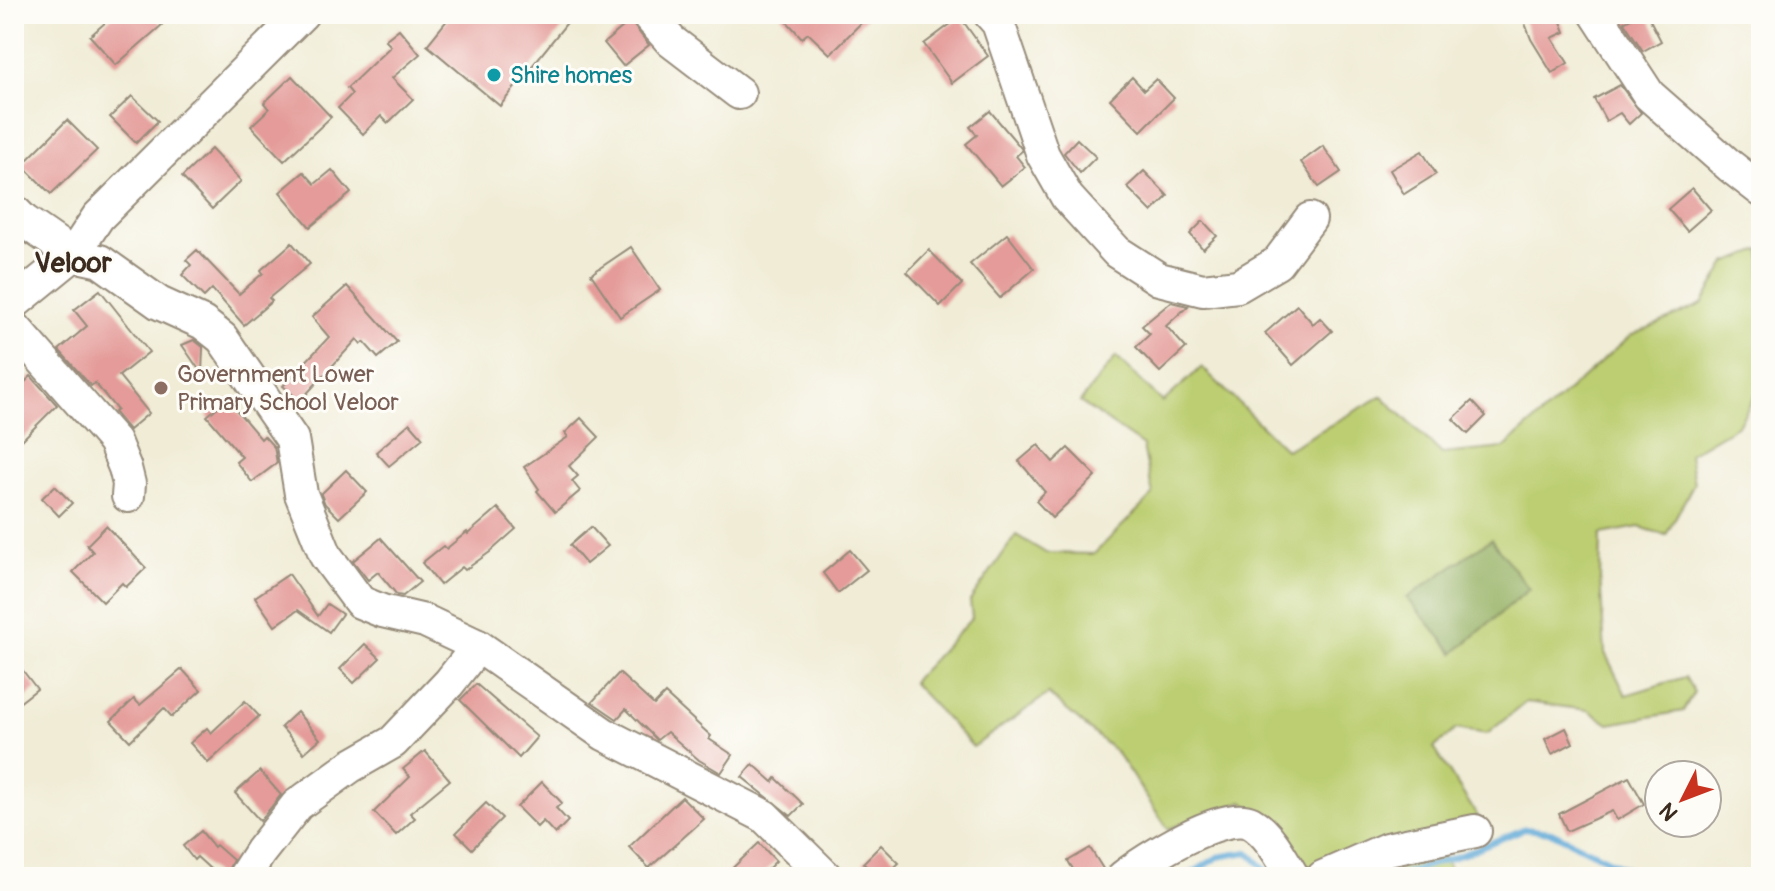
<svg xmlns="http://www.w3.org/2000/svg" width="1775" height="891" font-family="Pangolin,sans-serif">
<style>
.green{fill:#bcce71;stroke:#7c7c48;stroke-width:2}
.forest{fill:#95b163;stroke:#686e40;stroke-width:2}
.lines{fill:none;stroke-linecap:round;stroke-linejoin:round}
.stream{stroke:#5fa9d7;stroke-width:6}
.building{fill:#e49b99}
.minor-casing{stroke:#968b7a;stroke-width:36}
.minor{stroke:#fff;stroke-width:32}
.culture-dot{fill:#0f9aa8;stroke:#fdfcf7;stroke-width:3}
.education-dot{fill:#8d6e63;stroke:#fdfcf7;stroke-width:3}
.labels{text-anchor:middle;stroke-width:6;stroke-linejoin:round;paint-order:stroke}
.culture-label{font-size:24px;fill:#0d838f;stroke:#fdfcf7;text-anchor:start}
.education-label{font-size:24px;fill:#785e54;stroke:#fdfcf7;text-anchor:start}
.quarter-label{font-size:28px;font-weight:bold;fill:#3b2a1e;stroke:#fdfcf7}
</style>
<rect width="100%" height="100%" fill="#fdfcf7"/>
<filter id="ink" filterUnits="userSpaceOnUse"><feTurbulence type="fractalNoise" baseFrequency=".0125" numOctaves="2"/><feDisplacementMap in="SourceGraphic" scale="16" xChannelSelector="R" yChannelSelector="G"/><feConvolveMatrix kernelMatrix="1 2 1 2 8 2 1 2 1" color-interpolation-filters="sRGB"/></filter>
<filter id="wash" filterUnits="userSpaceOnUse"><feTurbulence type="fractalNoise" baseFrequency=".006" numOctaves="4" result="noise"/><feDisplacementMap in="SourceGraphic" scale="32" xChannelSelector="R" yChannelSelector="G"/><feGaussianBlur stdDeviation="1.8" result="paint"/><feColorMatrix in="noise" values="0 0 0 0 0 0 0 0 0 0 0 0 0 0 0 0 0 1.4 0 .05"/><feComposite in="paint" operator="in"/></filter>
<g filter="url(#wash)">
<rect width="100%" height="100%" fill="#f0ecd6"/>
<!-- green -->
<g class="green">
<path d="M1761 250V392L1758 391 1738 425 1689 454 1694 483 1666 535 1639 527 1601 534 1600 578 1605 653 1626 695 1685 677 1694 692 1683 711 1609 724 1588 710 1526 702 1487 734 1456 729 1434 748 1478 817 1305 875 1243 801 1168 829 1116 752 1048 694 973 747 912 682 972 618 970 601 1016 535 1046 553 1094 554 1153 495 1143 446 1080 402 1116 357 1163 402 1202 367 1286 450 1382 396 1442 454 1504 448 1630 336 1702 304 1726 263Z"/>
<path d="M1442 854 1455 877H1372Z"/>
</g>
<!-- forest -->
<path class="forest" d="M1491 539 1529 589 1454 653 1407 598Z"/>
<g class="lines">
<!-- stream -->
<g class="stream">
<path d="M1186 877 1218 857 1248 852 1273 877"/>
<path d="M1393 877 1464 854 1524 829 1551 832 1643 877"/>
</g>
</g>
<g id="blocks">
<!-- building -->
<g class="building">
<path d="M115 14H153L162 25 116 65 90 36Z"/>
<path d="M452 14H574L500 106 427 45Z"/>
<path d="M780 14H870L830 54 808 33 802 38Z"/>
<path d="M1534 14H1558L1565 32 1552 38 1568 63 1552 73 1531 39 1523 18Z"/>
<path d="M1638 14H1647L1661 41 1643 51 1624 22Z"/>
<path d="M960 17 988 56 952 83 924 44Z"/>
<path d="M630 21 649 45 623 66 604 43Z"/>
<path d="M399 29 420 54 392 78 413 99 388 123 381 116 363 134 338 108 352 94 347 88 391 46 385 40Z"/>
<path d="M292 76 331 117 284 161 251 126 269 109 264 103Z"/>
<path d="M1132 77 1144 90 1156 79 1174 98 1141 131 1110 99Z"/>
<path d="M1620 85 1641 113 1629 124 1620 113 1606 121 1594 99Z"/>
<path d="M132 96 158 121 136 143 110 117Z"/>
<path d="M990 111 1021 148 1022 151 1016 156 1025 167 1001 186 966 144 977 135 970 127Z"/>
<path d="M67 120 97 150 51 194 22 165Z"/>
<path d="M1077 139 1096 157 1080 173 1064 153Z"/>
<path d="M1323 146 1341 172 1319 187 1301 162Z"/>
<path d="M211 149 241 181 212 209 182 177Z"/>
<path d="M1422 151 1436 174 1404 194 1390 170Z"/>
<path d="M332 170 351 193 310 227 280 192 304 172 315 184Z"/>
<path d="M1144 171 1168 196 1152 212 1127 187Z"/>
<path d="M1692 188 1711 210 1687 231 1668 209Z"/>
<path d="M1203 221 1217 236 1203 249 1190 234Z"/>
<path d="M1007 234 1034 269 1000 298 970 264Z"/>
<path d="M292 243 310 264 269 298 272 301 244 325 212 289 204 297 182 275 191 265 186 260 197 250 239 294 263 273 261 270Z"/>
<path d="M631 247 660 290 620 317 591 274Z"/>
<path d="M929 250 962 284 940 306 907 272Z"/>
<path d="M347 286 397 342 378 358 364 342 361 344 357 339 300 401 283 386 329 337 312 317Z"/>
<path d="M100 290 149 352 119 376 149 413 129 430 114 412 117 410 95 383 91 386 59 350 87 326 74 310Z"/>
<path d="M1171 302 1188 306 1166 326 1186 348 1160 372 1136 347 1150 334 1142 326Z"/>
<path d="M1297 305 1313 324 1320 318 1332 331 1293 365 1265 333Z"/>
<path d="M194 340 203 347 202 374 182 345Z"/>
<path d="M31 376 57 405 14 448V393Z"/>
<path d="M227 399 261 439 264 436 274 447 277 463 252 482 236 462 242 457 207 416Z"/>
<path d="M1472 401 1486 416 1468 434 1453 419Z"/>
<path d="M581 418 599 437 569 466 578 476 572 481 580 491 555 512 537 491 539 489 524 467 568 437 565 433Z"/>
<path d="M410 423 423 438 389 466 376 452Z"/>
<path d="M1038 445 1053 462 1068 448 1096 476 1052 518 1036 501 1045 492 1019 461Z"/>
<path d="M346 470 367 492 339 518 325 504 321 494Z"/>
<path d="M55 486 72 503 59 516 42 498Z"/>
<path d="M498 508 516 529 490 552 465 570 462 567 440 585 422 563 443 546 446 549 467 532 468 534Z"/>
<path d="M106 526 146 568 126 587 122 583 103 602 73 572 93 552 87 545Z"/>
<path d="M591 527 608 546 586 564 570 545Z"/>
<path d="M381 538 420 582 403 596 397 595 378 572 368 580 353 561Z"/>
<path d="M850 550 867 570 838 593 823 573Z"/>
<path d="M289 574 318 616 327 604 342 614 329 632 298 610 275 626 255 597Z"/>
<path d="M365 644 380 658 354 683 340 669Z"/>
<path d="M14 659 37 689 14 707Z"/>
<path d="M182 669 201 690 172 717 164 708 130 741 111 721 134 699 140 705Z"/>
<path d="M619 673 654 705 665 694 711 736 709 739 733 755 721 773 699 760 667 732 657 740 626 709 617 719 592 702Z"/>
<path d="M476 684 537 737 519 758 460 700Z"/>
<path d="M245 701 259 716 208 763 190 743 207 728 211 733Z"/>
<path d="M297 712 320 739 304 753 281 727Z"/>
<path d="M1566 728 1573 743 1552 754 1545 739Z"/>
<path d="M425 751 450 780 410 813 415 818 396 835 374 812 410 777 403 769Z"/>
<path d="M753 764 773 782 776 778 803 804 791 816 742 777Z"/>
<path d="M260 771 281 795 260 821 235 793Z"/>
<path d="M1629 777 1644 804 1617 820 1612 811 1567 831 1559 814Z"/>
<path d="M542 782 562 803 556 808 568 821 555 834 543 821 537 827 517 807Z"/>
<path d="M682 797 704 819 649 868 629 847Z"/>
<path d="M486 803 502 818 472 849 456 833Z"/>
<path d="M201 831 214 847 216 845 233 860 225 877H219L197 857 194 860 183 846Z"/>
<path d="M759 843 776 861 760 877H723Z"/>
<path d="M881 845 899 863 884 877H877L863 863Z"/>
<path d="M1090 848 1105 872 1104 877H1078L1068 861Z"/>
</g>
</g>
</g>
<g filter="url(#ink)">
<use href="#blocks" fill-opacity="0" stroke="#968b7a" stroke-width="2"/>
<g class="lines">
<defs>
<g id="minor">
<path d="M647 14 671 41 739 93"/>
<path d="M990 14 998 23 1043 155 1067 197 1117 252 1159 279 1203 290 1238 286 1277 263 1310 219"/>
<path d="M1596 14 1649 95 1730 166 1761 190"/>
<path d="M14 211 24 221 73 255 100 261 159 303 203 323 222 338 292 439 301 494 326 556 360 602 382 611 425 621 478 646 604 734 764 816 826 877"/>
<path d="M14 303 73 255 98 217 302 14"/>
<path d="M14 327 114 441 125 468 129 484 128 496"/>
<path d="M244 877 260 852 297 805 351 766 393 742 449 683 478 646"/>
<path d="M1123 877C1146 859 1224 809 1251 823 1270 834 1282 859 1293 877"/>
<path d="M1323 877 1387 849 1475 831"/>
</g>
</defs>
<!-- minor casing -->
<use href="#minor" class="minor-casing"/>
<!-- minor -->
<use href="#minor" class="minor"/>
</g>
</g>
<!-- markers -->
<circle class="culture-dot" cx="494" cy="75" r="8"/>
<circle class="education-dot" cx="161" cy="388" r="8"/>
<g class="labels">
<!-- culture labels -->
<g class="culture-label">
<text x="510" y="83">Shire homes</text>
</g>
<!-- education labels -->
<g class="education-label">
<text x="177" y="382">Government Lower<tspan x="177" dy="28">Primary School Veloor</tspan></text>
</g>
<!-- quarter labels -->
<g class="quarter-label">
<text x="73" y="272">Veloor</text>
</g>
</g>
<!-- margin -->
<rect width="1775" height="891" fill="none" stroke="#fdfcf7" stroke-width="48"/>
<!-- north arrow -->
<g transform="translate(1683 799) rotate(228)"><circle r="38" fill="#fdfcf7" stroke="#afa8a0" stroke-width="2"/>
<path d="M0-6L14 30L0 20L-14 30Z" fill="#c8321e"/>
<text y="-12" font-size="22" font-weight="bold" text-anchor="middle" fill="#3b2a1e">N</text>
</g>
</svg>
